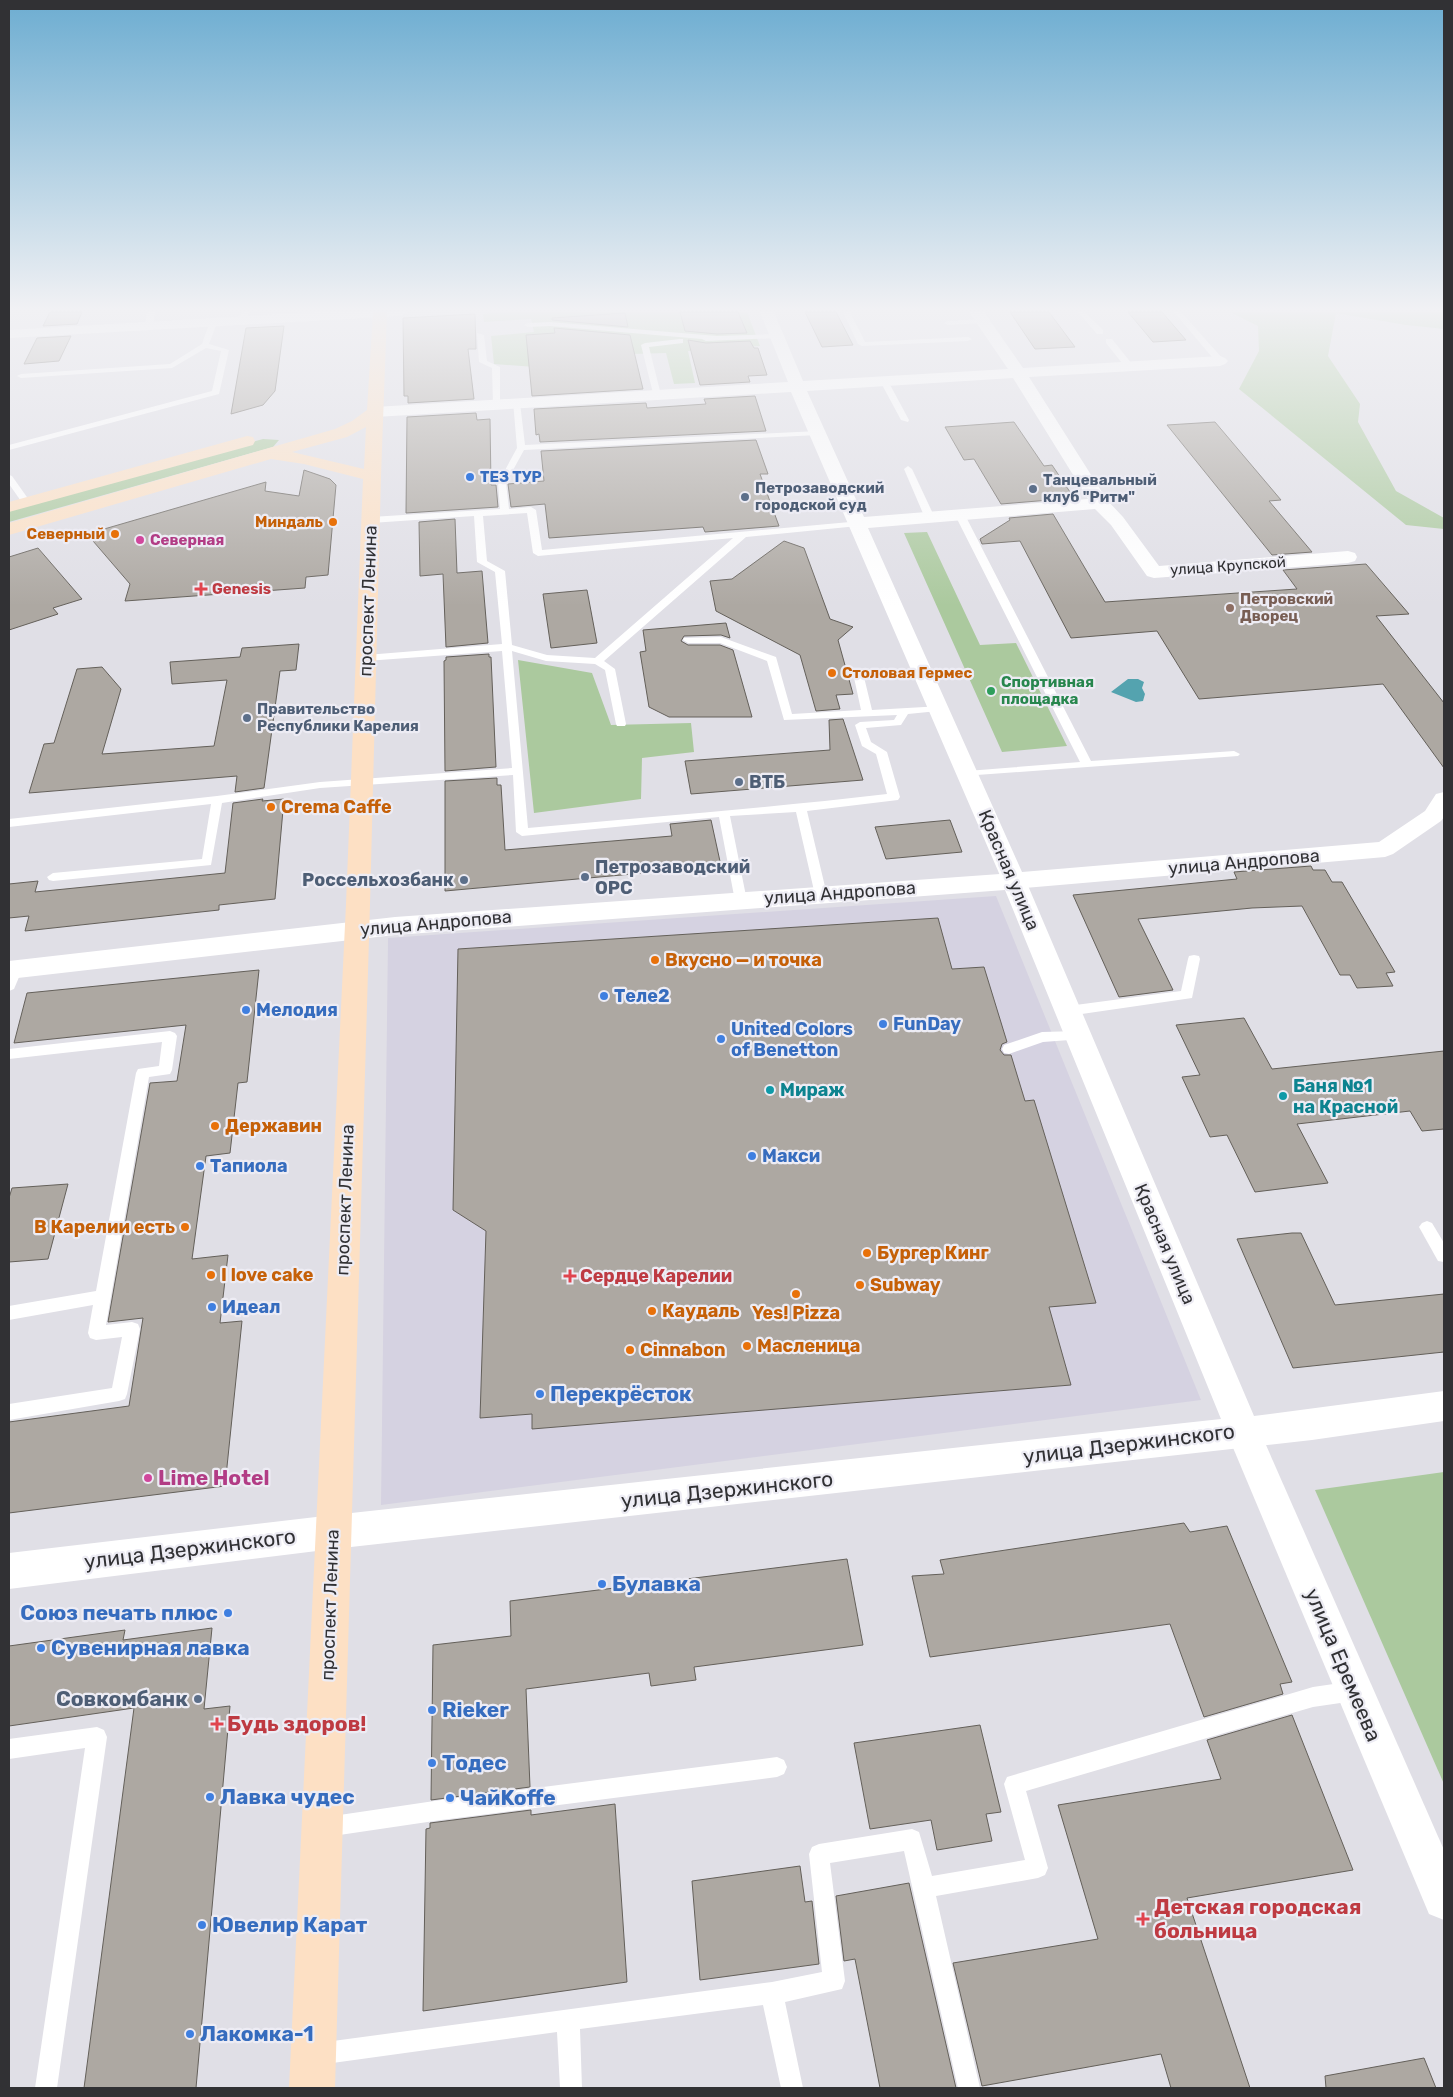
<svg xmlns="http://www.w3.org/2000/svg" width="1453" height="2097" font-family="Rubik,sans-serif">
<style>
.built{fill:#d5d2e1}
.green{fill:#abc99e}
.water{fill:#54a3af}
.building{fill:#ada8a2;stroke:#64605a}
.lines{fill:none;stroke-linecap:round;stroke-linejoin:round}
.service{fill:#fff;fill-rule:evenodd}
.minor{fill:#fff;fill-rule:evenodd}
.tertiary{fill:#fff;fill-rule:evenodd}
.secondary{fill:#fde0c4;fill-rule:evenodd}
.shop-dot{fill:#3f7fe0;stroke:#edecf4;stroke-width:2}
.service-dot{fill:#5c6f8a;stroke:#edecf4;stroke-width:2}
.food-dot{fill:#e8710a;stroke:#edecf4;stroke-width:2}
.hotel-dot{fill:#d1479c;stroke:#edecf4;stroke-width:2}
.health-dot{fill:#e0444e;stroke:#edecf4;stroke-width:2}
.education-dot{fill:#8d6e63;stroke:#edecf4;stroke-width:2}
.leisure-dot{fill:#2e9e5b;stroke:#edecf4;stroke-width:2}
.culture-dot{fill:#0f9aa8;stroke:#edecf4;stroke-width:2}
.labels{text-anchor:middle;stroke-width:4.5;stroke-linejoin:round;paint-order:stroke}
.far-shop-label{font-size:15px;font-weight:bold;fill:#366cbe;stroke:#edecf4;text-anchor:start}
.far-service-label{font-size:15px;font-weight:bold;fill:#4e5e75;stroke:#edecf4;text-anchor:start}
.far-food-label{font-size:15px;font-weight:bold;fill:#c56008;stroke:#edecf4;text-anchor:end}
.far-hotel-label{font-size:15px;font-weight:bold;fill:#b23c85;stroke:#edecf4;text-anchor:start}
.far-street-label{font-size:15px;fill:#313134;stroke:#edecf4}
.far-health-label{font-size:15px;font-weight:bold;fill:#be3a42;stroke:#edecf4;text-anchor:start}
.far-education-label{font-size:15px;font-weight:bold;fill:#785e54;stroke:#edecf4;text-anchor:start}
.far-leisure-label{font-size:15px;font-weight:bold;fill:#27864d;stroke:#edecf4;text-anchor:start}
.street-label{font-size:18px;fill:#313134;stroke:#edecf4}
.service-label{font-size:18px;font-weight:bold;fill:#4e5e75;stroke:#edecf4;text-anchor:start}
.food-label{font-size:18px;font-weight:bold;fill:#c56008;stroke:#edecf4;text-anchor:start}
.shop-label{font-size:18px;font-weight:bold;fill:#366cbe;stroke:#edecf4;text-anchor:start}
.culture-label{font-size:18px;font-weight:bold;fill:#0d838f;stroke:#edecf4;text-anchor:start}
.health-label{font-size:18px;font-weight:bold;fill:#be3a42;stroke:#edecf4;text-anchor:start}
.near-shop-label{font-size:21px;font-weight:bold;fill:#366cbe;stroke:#edecf4;text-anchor:start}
.near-street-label{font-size:21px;fill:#313134;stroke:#edecf4}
.near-hotel-label{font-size:21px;font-weight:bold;fill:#b23c85;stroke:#edecf4;text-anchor:start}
.near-service-label{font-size:21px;font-weight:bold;fill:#4e5e75;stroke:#edecf4;text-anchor:end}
.near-health-label{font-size:21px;font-weight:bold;fill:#be3a42;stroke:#edecf4;text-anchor:start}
</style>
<rect width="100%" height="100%" fill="#e0dfe6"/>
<!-- built -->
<path class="built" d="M996 896 1201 1400 381 1505 388 938Z"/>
<!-- green -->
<g class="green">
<path d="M510 312H747L760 346 688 351 695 383 674 384 666 353 631 354 535 367 494 364 491 336 534 332 531 319 484 322 483 314Z"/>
<path d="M1230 312H1444V329L1406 325 1336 313 1328 356 1360 404 1358 422 1396 491 1444 518V529L1406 525 1239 389 1259 351 1258 326Z"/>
<path d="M263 439 279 440 273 447 9 522V511Z"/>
<path d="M927 532 980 645 1016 643 1067 746 1002 752 904 533Z"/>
<path d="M518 660 592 673 611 725 691 723 694 752 642 758 641 799 534 813Z"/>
<path d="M1444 1472V1784L1315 1490Z"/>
</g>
<!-- water -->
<path class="water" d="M1128 679H1138L1144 682 1142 688 1145 694 1143 701 1136 702 1111 692Z"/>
<!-- building -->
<g class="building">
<path d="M50 312H82L77 324 43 326Z"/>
<path d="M680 312H738L747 333 717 334 685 331Z"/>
<path d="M805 312H836L853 345 822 347Z"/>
<path d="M1010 312H1049L1075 347 1035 349Z"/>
<path d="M1128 312H1162L1186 340 1153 342Z"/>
<path d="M625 313 628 327 552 320V318Z"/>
<path d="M475 314 476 349H468L474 399 408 403V396H404L403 318Z"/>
<path d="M284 326 275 391 263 405 231 414 246 328Z"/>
<path d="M554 328 630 335 643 389 532 396 526 335 555 333Z"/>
<path d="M71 336 59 361 24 364 37 338Z"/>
<path d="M688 340 706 343 750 341 754 348H758L767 375 748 376 750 382 700 385Z"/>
<path d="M755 396 766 431 540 442 539 434 536 435 534 409 646 403 647 408 706 404 704 399Z"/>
<path d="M476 413 477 420 490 419 491 485H496L498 507 406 513 407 417Z"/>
<path d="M1014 422 1044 466 1052 465 1074 498 1001 504 974 459 964 460 945 427Z"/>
<path d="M1215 422 1281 500 1269 501 1312 552 1272 555 1167 425Z"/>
<path d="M756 440 768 474H760L779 526 705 532 703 527 549 538 545 504 511 507 508 484 544 481 541 451Z"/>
<path d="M304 470 330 479 336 485 328 575 306 577 305 588 125 601 130 584 87 534 266 482 265 491 299 496Z"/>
<path d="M1053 514 1105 602 1297 589 1283 570 1366 564 1409 614 1376 616 1444 703V768L1383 684 1199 699 1157 631 1071 638 1020 541 982 544 980 539 1010 520 1009 518Z"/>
<path d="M455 519 457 573 482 571 488 643 446 647 443 574 420 576 419 522Z"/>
<path d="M784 541 804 548 830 619 853 627 838 640 853 694 836 695 840 709 816 711 800 655 716 611 710 581 732 579Z"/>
<path d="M38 548 82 599 53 608 58 614 9 630V557Z"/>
<path d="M587 590 597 643 551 648 543 594Z"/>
<path d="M726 623 730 638 721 635 684 636 681 641 688 645H720L733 650 752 717H669L649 707 640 652 646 651 643 630Z"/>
<path d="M299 644 296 670 280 671 264 788 235 792 237 776 29 793 44 744 54 743 77 669 102 667 121 689 102 754 214 746 227 680 172 684 170 662 240 657 242 648Z"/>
<path d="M489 654V657H491L496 767 445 771 444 661 446 660V657Z"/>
<path d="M843 719 863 780 691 794 685 761 830 750 829 720Z"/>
<path d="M497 778V785H501L505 850 672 836 670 824 711 820 721 866 445 891V781Z"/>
<path d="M263 799 262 801 284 799 275 899 219 905V910L25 931 29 916 9 918V884L38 881 35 892 225 873 233 803Z"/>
<path d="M950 820 962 852 886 859 875 827Z"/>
<path d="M1311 866 1313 870H1325L1332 882H1342L1395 972 1386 973 1393 986 1357 988 1350 975H1340L1302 906 1252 908 1138 919 1173 990 1119 997 1073 895 1237 879 1234 872Z"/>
<path d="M938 918 952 969 984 967 1007 1042 1002 1044 1000 1050 1004 1055H1011L1025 1101 1034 1100 1096 1303 1049 1307 1071 1385 532 1429V1414L480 1418 486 1231 453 1210 458 949Z"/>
<path d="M259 970 247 1082 238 1083 230 1153 206 1156 192 1259 228 1255 220 1323 242 1321 225 1486 9 1513V1422L129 1406 143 1318 108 1322 150 1083 177 1081 186 1025 14 1043 27 993Z"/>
<path d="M1244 1018 1272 1069 1444 1051V1129L1422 1131 1410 1111 1297 1124 1328 1183 1255 1192 1227 1135 1210 1137 1182 1077 1200 1075 1176 1025Z"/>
<path d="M68 1184 48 1259 9 1262V1198L12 1188Z"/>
<path d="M1292 1233H1301L1335 1305 1444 1294V1352L1293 1368 1237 1239Z"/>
<path d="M1184 1523 1190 1532 1227 1526 1292 1682 1280 1684 1283 1694 1204 1717 1170 1624 930 1657 912 1576 944 1574 940 1560Z"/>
<path d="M847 1559 863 1645 694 1667 696 1680 651 1686 649 1673 526 1689 530 1787 431 1800 433 1645 511 1636 510 1601Z"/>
<path d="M212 1628 204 1709 230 1706 196 2088H84L134 1708 9 1726V1646L125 1630 123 1640Z"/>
<path d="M1292 1715 1353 1870 1187 1898 1250 2088H1171L1161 2054 982 2086 953 1963 1098 1939 1058 1805 1221 1779 1207 1740Z"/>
<path d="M980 1725 1001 1812 986 1814 992 1841 937 1850 931 1820 870 1829 854 1743Z"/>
<path d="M615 1804 627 1982 423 2011 426 1829 430 1828V1823L531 1810V1815Z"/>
<path d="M800 1866 805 1902 812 1901 819 1964 700 1980 692 1881Z"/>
<path d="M909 1883 956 2088H880L855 1959 844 1961 836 1896Z"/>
<path d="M1424 2058 1436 2088H1326L1325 2076Z"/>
</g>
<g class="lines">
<!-- service -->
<g class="service">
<path d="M147 312H155L153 326 149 328 145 326Z"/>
<path d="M242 312H249L244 323H241L237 321Z"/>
<path d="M843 312H850L865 342 968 337 972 339 968 341 862 346 858 344Z"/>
<path d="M1078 312H1085L1103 330V334H1097Z"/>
<path d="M1174 312H1181L1223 359V363H1217Z"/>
<path d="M985 319 986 321 982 323 948 325 944 323 948 321Z"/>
<path d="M210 321 217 323 209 344 229 350 219 394 9 450V445L212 391 221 351 206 348 172 368 21 378 17 376 21 374 170 364 202 344Z"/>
<path d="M550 322 717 336 777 334 781 336 777 338 706 341 702 339 550 326 528 327 524 325 528 323Z"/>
<path d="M477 333 484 335 487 361 500 367V406L493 404 492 368 479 362Z"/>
<path d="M680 339H683V343L649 347 661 395 654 397 641 345 645 343Z"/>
<path d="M1106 339H1112L1132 364V368H1126L1106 343Z"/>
<path d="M881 379 888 381 909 420 908 422 901 420 880 381Z"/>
<path d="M513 401 520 403 525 445 818 431 822 433 818 435 524 450 506 483 509 509 531 507 536 510 542 550 861 521 863 523 858 526 746 537 604 661 615 669 626 724 625 726H617L616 724 605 670 595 664 546 661 512 651 528 828C648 817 768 808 887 794L876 754 862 746 855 725 860 722 894 720 897 715 784 720 767 661 720 643H688L683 640 684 638 721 637 776 657 792 714 861 710 853 673 858 670 863 673 872 710 942 706 943 708 938 711 908 714 901 725 866 728 871 742 887 752 900 797 898 800 807 811 827 895 825 898H817L815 895 796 812 730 816 747 901 741 905 735 901 719 817 522 836 516 832 513 775 320 788 222 803 211 865 53 881 49 880 47 877 53 873 202 859 211 804 9 827V819L217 796 320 782 512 768 502 651 366 661 361 658 366 655 502 644 495 572 477 562 474 516 371 523 366 520 371 517 500 509 498 483 517 448ZM527 513 533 553 538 556 733 538 595 658 547 655 512 645 505 571 487 561 483 516Z"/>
<path d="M908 466 912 469 935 518 933 520 930 521 925 518 904 469Z"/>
<path d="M9 475 12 476 29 500V504H23L9 484Z"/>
<path d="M960 512 965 515 1091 761 1234 751 1240 754 1238 756 963 776 961 774 967 771 1080 762 955 515Z"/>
<path d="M1194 955 1199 956 1200 959 1192 998 1068 1016 1063 1014 1061 1011 1063 1008 1068 1006 1181 991 1188 959 1189 956Z"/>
<path d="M15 965 20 967 22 970 14 989 9 991V970Z"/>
<path d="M170 1031 175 1033 177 1036 172 1070 170 1074 149 1077 106 1325 132 1322 138 1324 140 1329 127 1394 125 1399 119 1401 9 1420V1404L112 1388 122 1337 96 1340 90 1338 88 1333 93 1305 9 1320V1306L96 1291 136 1073 138 1069 159 1066 162 1042 9 1059V1049Z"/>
<path d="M1078 1031 1083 1033 1085 1036 1083 1039 1043 1042 1009 1054 1004 1053 1002 1049 1004 1045 1042 1032Z"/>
<path d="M1427 1221 1432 1223 1444 1243V1262L1438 1261 1419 1227 1422 1223Z"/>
<path d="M1354 1681 1361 1684 1364 1691 1361 1698 1354 1701 1313 1707 1026 1791 1048 1868 1045 1875 1038 1878 936 1896 980 2088H958L904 1851 830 1863 845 1981 842 1989 785 2002 803 2088H781L763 2005 580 2029 582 2088H560L557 2032 318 2065 310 2062 307 2054 310 2046 318 2043 772 1982 822 1972 809 1854 812 1847 819 1844 912 1829 919 1832 932 1876 1025 1860 1004 1784 1007 1777 1313 1687Z"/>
<path d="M97 1727 104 1730 107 1737 57 2088H35L85 1748 9 1759V1739Z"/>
<path d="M777 1757 784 1760 787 1767 784 1774 777 1777 441 1820 326 1837 319 1834 316 1827 319 1820 326 1817 441 1800Z"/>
</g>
<!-- minor -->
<g class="minor">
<path d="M314 312H407L400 316 9 338V330Z"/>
<path d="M760 312H774L803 381 1008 369 969 312H984L1023 368 1220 356 1225 358 1228 361 1225 364 1220 366 1029 377 1107 500 1123 517 1159 566 1348 551 1355 553 1357 557 1355 561 1348 563 1154 578 1147 576 1111 525 1095 509 868 528 1022 872 1379 842 1425 811 1436 794 1444 792V817L1441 821 1393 854 1385 857 1014 889 1005 887 791 392 375 417 369 415 367 412 369 409 375 407 788 382ZM1013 378 1088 499 864 517 807 391Z"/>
<path d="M1243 1415 1255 1420 1444 1850V1920L1429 1914 1226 1431 1231 1420Z"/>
</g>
<!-- tertiary -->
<path class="tertiary" d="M1014 873 1023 875 1026 881 1254 1416 1444 1391V1421L1312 1440 333 1549 9 1589V1553L333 1515 1221 1419 1005 890 395 935 9 979V961L395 917Z"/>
<!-- secondary -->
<g class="secondary">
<path d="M373 312H387L381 476 370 904 335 2088H289L346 904 363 479 304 464 271 459 9 535V523L335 429 352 421 367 410ZM366 427 364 469 292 452 347 437Z"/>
<path d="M247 436 253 437 255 441 253 445 9 512V502Z"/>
</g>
</g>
<!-- sky -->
<linearGradient id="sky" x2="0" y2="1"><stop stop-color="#6dadd1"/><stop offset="0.51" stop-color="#f1f1f4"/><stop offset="1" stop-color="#f1f1f4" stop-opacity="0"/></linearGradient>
<rect width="1453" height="606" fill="url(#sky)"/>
<!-- markers -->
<g class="shop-dot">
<circle cx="470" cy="477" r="5"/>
<circle cx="604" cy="996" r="5"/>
<circle cx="246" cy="1010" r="5"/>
<circle cx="883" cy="1024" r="5"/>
<circle cx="721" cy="1039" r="5"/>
<circle cx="752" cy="1156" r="5"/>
<circle cx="200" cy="1166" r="5"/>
<circle cx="212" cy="1307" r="5"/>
<circle cx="540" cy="1394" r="5"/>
<circle cx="602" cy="1584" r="5"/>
<circle cx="228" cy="1613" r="5"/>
<circle cx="41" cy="1648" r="5"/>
<circle cx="432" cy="1710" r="5"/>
<circle cx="432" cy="1763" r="5"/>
<circle cx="210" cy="1797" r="5"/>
<circle cx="450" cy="1798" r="5"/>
<circle cx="202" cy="1925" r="5"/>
<circle cx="190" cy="2034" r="5"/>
</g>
<g class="service-dot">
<circle cx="1033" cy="489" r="5"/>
<circle cx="745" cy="497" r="5"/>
<circle cx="247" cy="718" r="5"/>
<circle cx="739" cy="782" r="5"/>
<circle cx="585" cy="877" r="5"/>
<circle cx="464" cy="880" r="5"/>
<circle cx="198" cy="1699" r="5"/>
</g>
<g class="food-dot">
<circle cx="333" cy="522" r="5"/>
<circle cx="115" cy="534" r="5"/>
<circle cx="832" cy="673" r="5"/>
<circle cx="271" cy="807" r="5"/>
<circle cx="655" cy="960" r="5"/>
<circle cx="215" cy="1126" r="5"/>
<circle cx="185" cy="1227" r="5"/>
<circle cx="867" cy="1253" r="5"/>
<circle cx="211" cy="1275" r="5"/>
<circle cx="860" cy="1285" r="5"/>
<circle cx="796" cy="1294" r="5"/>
<circle cx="652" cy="1311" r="5"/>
<circle cx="747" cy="1346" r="5"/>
<circle cx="630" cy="1350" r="5"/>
</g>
<g class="hotel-dot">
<circle cx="140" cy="540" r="5"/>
<circle cx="148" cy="1478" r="5"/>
</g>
<g class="health-dot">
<path d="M198.5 581.5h5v5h5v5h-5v5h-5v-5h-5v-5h5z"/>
<path d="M567.5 1268.5h5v5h5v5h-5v5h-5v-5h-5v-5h5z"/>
<path d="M214.5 1716.5h5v5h5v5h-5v5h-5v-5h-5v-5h5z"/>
<path d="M1140.5 1911.5h5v5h5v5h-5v5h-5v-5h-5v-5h5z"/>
</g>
<circle class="education-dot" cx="1230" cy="608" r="5"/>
<circle class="leisure-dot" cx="991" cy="691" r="5"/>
<g class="culture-dot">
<circle cx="770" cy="1090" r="5"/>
<circle cx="1283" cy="1096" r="5"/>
</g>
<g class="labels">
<!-- far-shop labels -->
<g class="far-shop-label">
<text x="480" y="482">ТЕЗ ТУР</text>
</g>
<!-- far-service labels -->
<g class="far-service-label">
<text x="1043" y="485">Танцевальный<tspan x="1043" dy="17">клуб "Ритм"</tspan></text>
<text x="755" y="493">Петрозаводский<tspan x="755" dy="17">городской суд</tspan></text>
<text x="257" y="714">Правительство<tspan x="257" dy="17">Республики Карелия</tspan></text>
</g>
<!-- far-food labels -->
<g class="far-food-label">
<text x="323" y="527">Миндаль</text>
<text x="105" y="539">Северный</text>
<text x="842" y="678" text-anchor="start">Столовая Гермес</text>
</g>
<!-- far-hotel labels -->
<g class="far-hotel-label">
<text x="150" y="545">Северная</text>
</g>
<!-- far-street labels -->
<g class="far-street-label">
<text transform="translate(1228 566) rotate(-4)" y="5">улица Крупской</text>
</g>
<!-- far-health labels -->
<g class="far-health-label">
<text x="212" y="594">Genesis</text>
</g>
<!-- far-education labels -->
<g class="far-education-label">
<text x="1240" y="604">Петровский<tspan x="1240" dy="17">Дворец</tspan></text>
</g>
<!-- far-leisure labels -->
<g class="far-leisure-label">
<text x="1001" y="687">Спортивная<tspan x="1001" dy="17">площадка</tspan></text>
</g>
<!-- street labels -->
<g class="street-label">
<text transform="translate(368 601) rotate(-88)" y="6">проспект Ленина</text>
<text transform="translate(1244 862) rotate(-5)" y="6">улица Андропова</text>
<text transform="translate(1009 870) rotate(67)" y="6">Красная улица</text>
<text transform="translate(840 893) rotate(-4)" y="6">улица Андропова</text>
<text transform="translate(436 923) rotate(-5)" y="6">улица Андропова</text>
<text transform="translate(345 1200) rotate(-88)" y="6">проспект Ленина</text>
<text transform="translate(1165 1244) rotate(67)" y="6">Красная улица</text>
<text transform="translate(330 1605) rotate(-88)" y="6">проспект Ленина</text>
</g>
<!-- service labels -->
<g class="service-label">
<text x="749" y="788">ВТБ</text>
<text x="595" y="873">Петрозаводский<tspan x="595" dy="21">ОРС</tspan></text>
<text x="454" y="886" text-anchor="end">Россельхозбанк</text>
</g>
<!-- food labels -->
<g class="food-label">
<text x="281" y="813">Crema Caffe</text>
<text x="665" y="966">Вкусно — и точка</text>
<text x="225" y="1132">Державин</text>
<text x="175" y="1233" text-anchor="end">В Карелии есть</text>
<text x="877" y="1259">Бургер Кинг</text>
<text x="221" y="1281">I love cake</text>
<text x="870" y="1291">Subway</text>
<text x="662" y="1317">Каудаль</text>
<text x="796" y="1319" text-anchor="middle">Yes! Pizza</text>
<text x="757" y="1352">Масленица</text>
<text x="640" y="1356">Cinnabon</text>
</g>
<!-- shop labels -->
<g class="shop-label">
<text x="614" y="1002">Теле2</text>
<text x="256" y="1016">Мелодия</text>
<text x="893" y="1030">FunDay</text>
<text x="731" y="1035">United Colors<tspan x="731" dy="21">of Benetton</tspan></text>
<text x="762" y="1162">Макси</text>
<text x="210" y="1172">Тапиола</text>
<text x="222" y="1313">Идеал</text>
</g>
<!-- culture labels -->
<g class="culture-label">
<text x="1293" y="1092">Баня №1<tspan x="1293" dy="21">на Красной</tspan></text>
<text x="780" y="1096">Мираж</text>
</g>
<!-- health labels -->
<g class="health-label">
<text x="580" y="1282">Сердце Карелии</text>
</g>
<!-- near-shop labels -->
<g class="near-shop-label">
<text x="550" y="1401">Перекрёсток</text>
<text x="612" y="1591">Булавка</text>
<text x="218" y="1620" text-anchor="end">Союз печать плюс</text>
<text x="51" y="1655">Сувенирная лавка</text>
<text x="442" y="1717">Rieker</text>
<text x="442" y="1770">Тодес</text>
<text x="220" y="1804">Лавка чудес</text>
<text x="460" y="1805">ЧайKoffe</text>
<text x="212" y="1932">Ювелир Карат</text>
<text x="200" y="2041">Лакомка-1</text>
</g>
<!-- near-street labels -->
<g class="near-street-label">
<text transform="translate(1129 1444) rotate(-7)" y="7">улица Дзержинского</text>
<text transform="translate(727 1490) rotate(-6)" y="7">улица Дзержинского</text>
<text transform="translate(190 1549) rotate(-7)" y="7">улица Дзержинского</text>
<text transform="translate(1343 1665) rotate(67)" y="7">улица Еремеева</text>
</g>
<!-- near-hotel labels -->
<g class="near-hotel-label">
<text x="158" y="1485">Lime Hotel</text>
</g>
<!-- near-service labels -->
<g class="near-service-label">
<text x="188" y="1706">Совкомбанк</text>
</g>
<!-- near-health labels -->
<g class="near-health-label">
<text x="227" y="1731">Будь здоров!</text>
<text x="1154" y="1914">Детская городская<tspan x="1154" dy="24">больница</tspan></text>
</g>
</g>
<!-- border -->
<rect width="1453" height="2097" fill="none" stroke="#313134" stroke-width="20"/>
</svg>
